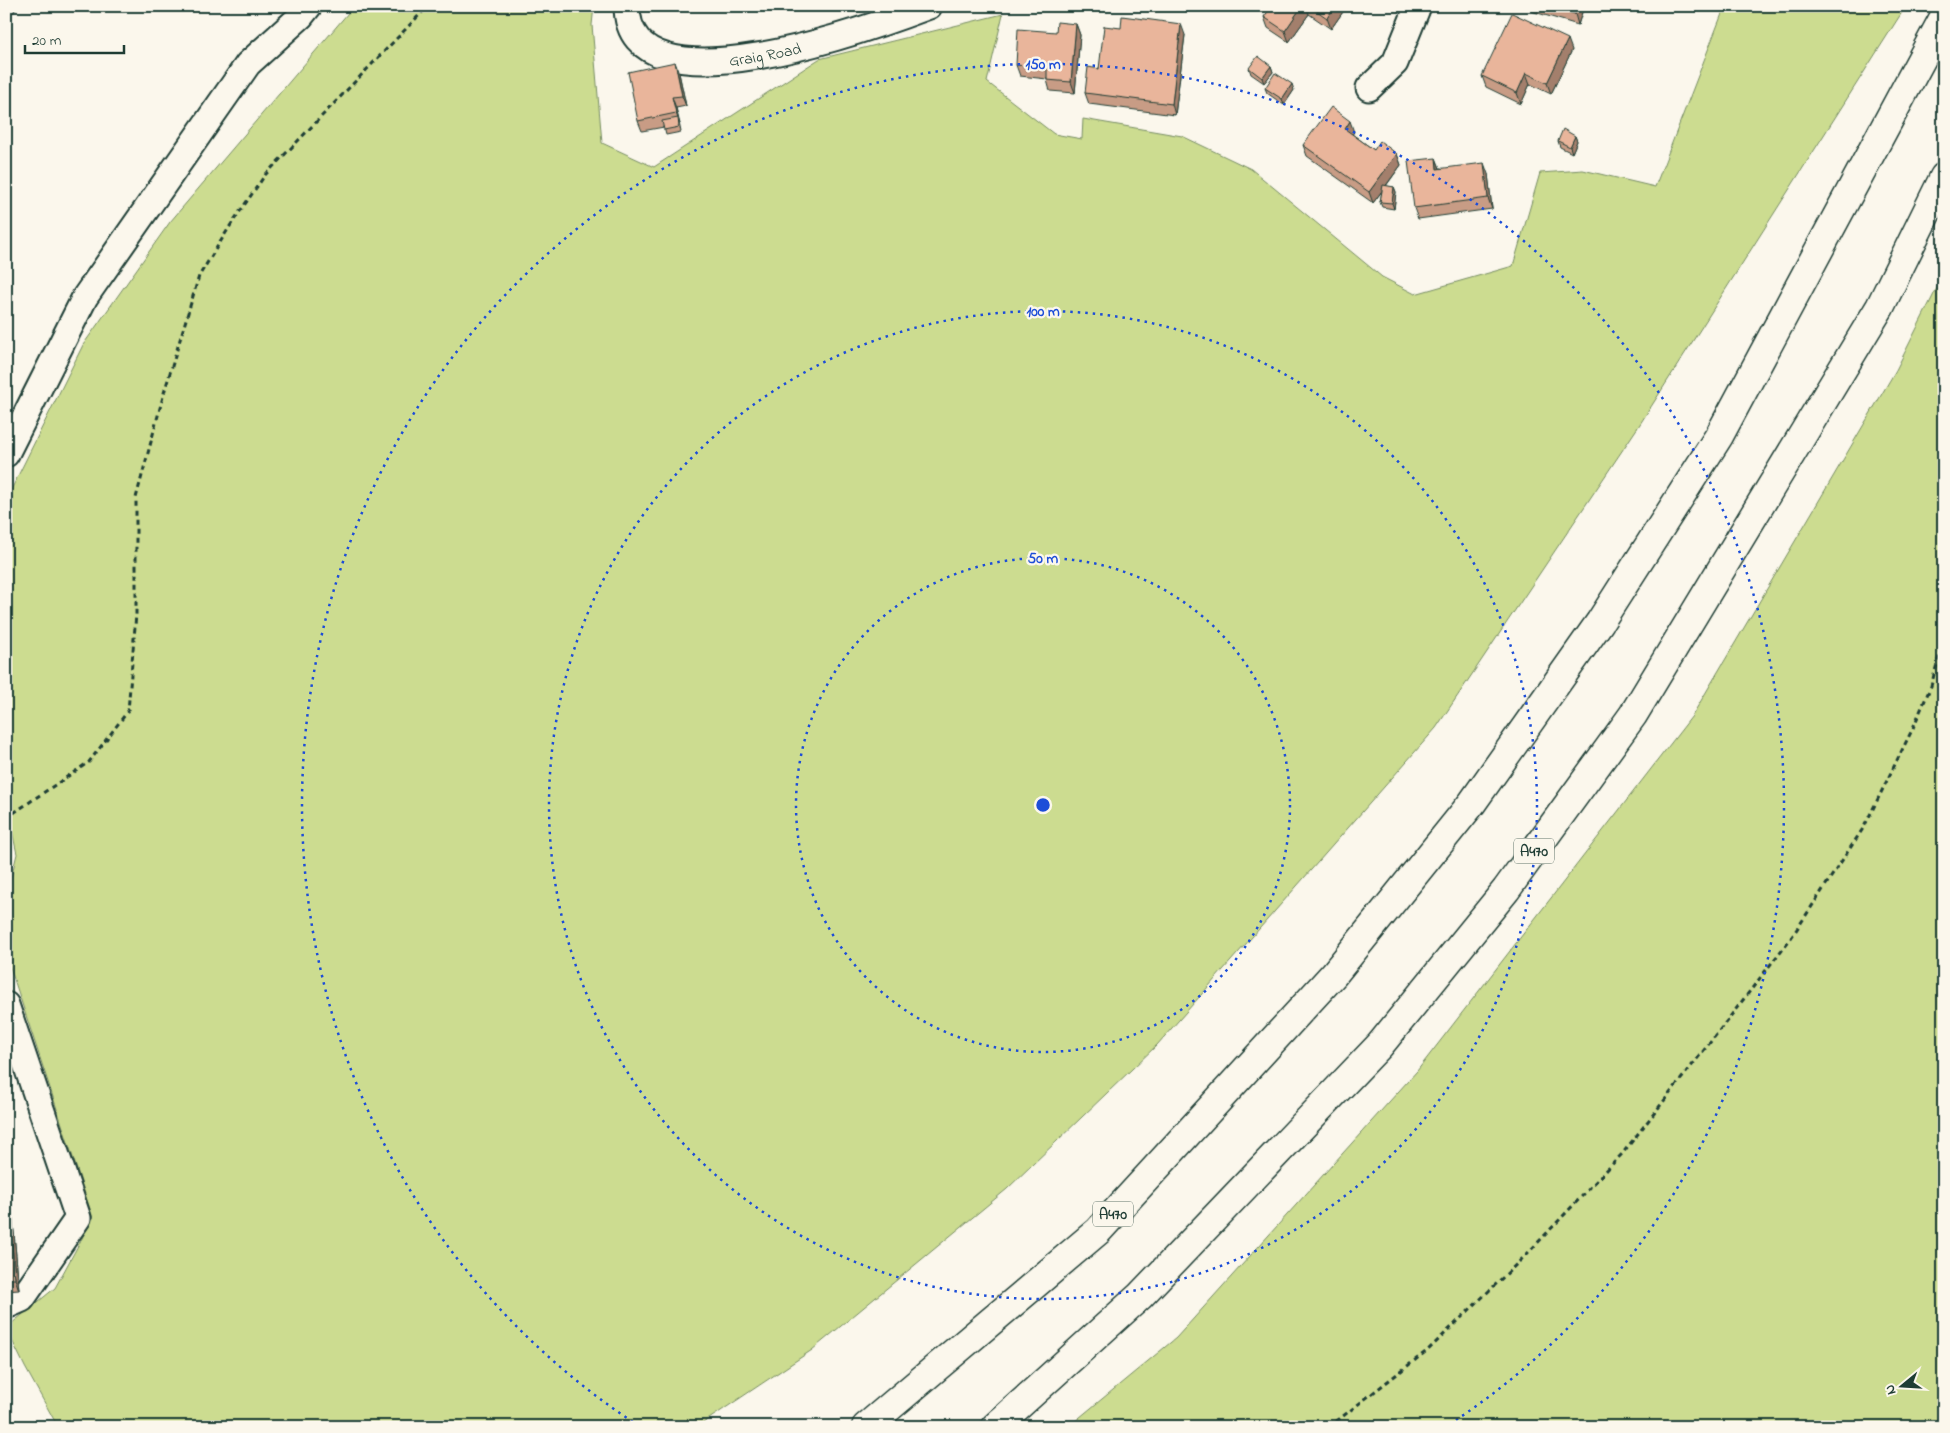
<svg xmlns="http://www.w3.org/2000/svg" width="1950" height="1433" font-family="'Indie Flower',sans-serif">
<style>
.green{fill:#ccdc90;stroke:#768c62}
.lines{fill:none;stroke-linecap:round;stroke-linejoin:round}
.service-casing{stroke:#1f3d34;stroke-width:16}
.minor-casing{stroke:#1f3d34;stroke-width:29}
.trunk-casing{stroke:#1f3d34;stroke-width:31}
.path{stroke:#1f3d34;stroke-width:3;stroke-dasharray:5 4;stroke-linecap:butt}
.service{stroke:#fbf7ec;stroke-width:12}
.minor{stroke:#fbf7ec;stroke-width:25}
.trunk{stroke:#fbf7ec;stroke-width:28}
.wall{fill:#c89c85;stroke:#1f3d34}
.shaded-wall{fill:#a37f6c;stroke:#1f3d34}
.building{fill:#e9b59b;stroke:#1f3d34}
.ring{fill:none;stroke:#1d4ed8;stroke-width:2.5;stroke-dasharray:2.5 5}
.labels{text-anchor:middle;stroke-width:4.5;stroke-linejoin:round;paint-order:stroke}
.shield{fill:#fbf7ec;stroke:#61756b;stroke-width:1}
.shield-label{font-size:15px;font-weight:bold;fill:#1f3d34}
.street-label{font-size:16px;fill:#1f3d34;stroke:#fbf7ec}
.centre{fill:#1d4ed8;stroke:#fbf7ec;stroke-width:2.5}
.ring-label{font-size:15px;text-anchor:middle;font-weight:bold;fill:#1d4ed8;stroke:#fbf7ec;stroke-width:4.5;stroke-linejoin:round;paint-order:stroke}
</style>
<rect width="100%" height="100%" fill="#fbf7ec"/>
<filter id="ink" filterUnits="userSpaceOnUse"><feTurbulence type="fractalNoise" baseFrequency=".02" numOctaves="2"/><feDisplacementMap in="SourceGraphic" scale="10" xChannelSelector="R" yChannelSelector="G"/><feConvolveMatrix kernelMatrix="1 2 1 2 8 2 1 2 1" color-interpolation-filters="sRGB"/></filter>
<g filter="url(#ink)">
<!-- green -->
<g class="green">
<path d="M354 6H594L592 25 602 143 654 167 819 59 1003 14 987 82 1054 134 1082 139 1083 119 1182 136 1251 169 1382 277 1415 294 1513 266 1540 173 1583 170 1655 187 1725 6H1906L1640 424 1436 728 1157 1045 1007 1189 812 1350 697 1427H58L25 1367 6 1328 55 1288 93 1218 6 955V898L17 854 6 803V500L83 345 170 222Z"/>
<path d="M1944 274V1427H1068L1176 1338 1417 1071 1692 716 1896 370Z"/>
</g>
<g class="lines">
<defs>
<path id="service" d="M6 8 9 6"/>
<g id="minor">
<path id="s1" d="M627 6C627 119 876 26 929 6"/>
<path d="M1369 88 1395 63 1418 6"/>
<path d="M6 454 85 297 248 64 301 16 309 6"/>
<path d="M6 1005 78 1218 22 1299 6 1306"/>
</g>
<g id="trunk">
<path d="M866 1427 1098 1231 1334 974 1472 803 1600 622 1719 436 1944 17"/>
<path d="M995 1427 1140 1296 1380 1045 1506 890 1633 715 1880 307 1944 177"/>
</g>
</defs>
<!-- service casing -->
<use href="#service" class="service-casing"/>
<!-- minor casing -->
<use href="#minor" class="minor-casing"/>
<!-- trunk casing -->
<use href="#trunk" class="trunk-casing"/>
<!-- path -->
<g class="path">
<path d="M6 818 89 762 128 711 136 614V498L164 393 199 276 232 223 265 175 428 6"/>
<path d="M1329 1427 1428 1350 1526 1255 1622 1154 1712 1040 1791 938 1864 827 1913 728 1931 686 1944 638"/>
</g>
<!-- service -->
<use href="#service" class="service"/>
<!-- minor -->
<use href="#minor" class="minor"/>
<!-- trunk -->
<use href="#trunk" class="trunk"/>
</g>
<!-- wall -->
<g class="wall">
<path d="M1272 6H1347L1331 29 1309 14 1289 42 1268 28 1264 17Z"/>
<path d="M1529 6H1584L1578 25 1531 11Z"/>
<path d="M1076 24 1080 35 1075 93 1050 91 1047 80V79L1020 76 1016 65 1056 32Z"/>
<path d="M1121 28 1185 35 1175 115 1089 104 1085 93Z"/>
<path d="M1572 50 1551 94 1530 84 1521 104 1486 87 1482 76Z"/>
<path d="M1271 66 1273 72 1264 83 1251 74 1249 68Z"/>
<path d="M679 73 686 106 676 108 681 132 666 135 664 127 642 131 638 121Z"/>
<path d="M1265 88 1294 90 1284 105 1267 93Z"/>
<path d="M1354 132 1352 134 1374 150 1397 154 1401 165 1386 186 1394 187 1396 192 1394 209 1382 207 1380 202 1382 191 1373 203 1307 156 1303 145Z"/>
<path d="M1575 136 1577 141 1572 153 1560 147 1558 141Z"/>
<path d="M1436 158 1440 168 1488 174 1492 209 1418 219 1414 208Z"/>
<path d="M6 1188H7L11 1199 19 1290 6 1291Z"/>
</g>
<!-- shaded-wall -->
<g class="shaded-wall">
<path d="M1302 6H1306L1309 14 1289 42 1285 31Z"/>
<path d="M1335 6H1347L1331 29 1327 18Z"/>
<path d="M1577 6H1584L1578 25 1575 14Z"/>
<path d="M1076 24 1080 35 1075 93 1071 82Z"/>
<path d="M1181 24 1185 35 1175 115 1172 104Z"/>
<path d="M1568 39 1572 50 1551 94 1547 83Z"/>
<path d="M675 62 679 73 686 106 682 96Z"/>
<path d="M1271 66 1273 72 1264 83 1262 78Z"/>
<path d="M1526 73 1530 84 1521 104 1517 93Z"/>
<path d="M1292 84 1294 90 1284 105 1282 99Z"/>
<path d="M672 97 676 108 680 124 676 113Z"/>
<path d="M1350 121 1354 132 1349 139 1345 129Z"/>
<path d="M1575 136 1577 141 1572 153 1570 147Z"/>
<path d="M1397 154 1401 165 1373 203 1369 192Z"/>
<path d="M1436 158 1440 169H1437Z"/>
<path d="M1484 163 1488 174 1492 209 1488 198Z"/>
<path d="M1394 187 1396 192 1394 209 1392 203Z"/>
<path d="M7 1188 11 1199 19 1290 15 1279Z"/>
</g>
<!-- building -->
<g class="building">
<path d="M1272 6H1302L1285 31 1264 17Z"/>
<path d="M1310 6H1335L1327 18Z"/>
<path d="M1547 6H1577L1575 14Z"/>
<path d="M1512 13 1568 39 1547 83 1526 73 1517 93 1482 76Z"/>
<path d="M1122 16 1181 24 1172 104 1085 93 1088 67 1099 69 1104 26 1121 28Z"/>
<path d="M1057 22 1076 24 1071 82 1047 80V68L1016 65 1018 29 1056 32Z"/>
<path d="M1258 56 1271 66 1262 78 1249 68Z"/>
<path d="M675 62 682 96 672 97 676 113 638 121 628 72Z"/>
<path d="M1275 73 1292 84 1282 99 1265 88Z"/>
<path d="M1331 107 1350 121 1345 129 1374 150 1380 141 1397 154 1369 192 1303 145Z"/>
<path d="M678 118 679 127 664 130 662 121Z"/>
<path d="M1563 129 1575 136 1570 147 1558 141Z"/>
<path d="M1436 158 1437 169 1484 163 1488 198 1414 208 1408 161Z"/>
<path d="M1383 185 1394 187 1392 203 1380 202Z"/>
<path d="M6 1188H7L15 1279H6Z"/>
</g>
</g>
<!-- distance rings -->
<g class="ring">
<circle cx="1043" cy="805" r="247"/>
<circle cx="1043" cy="805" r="494"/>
<path d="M639 1426A741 741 0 1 1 1447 1426"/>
</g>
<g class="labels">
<!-- shield labels -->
<g class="shield">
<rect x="1514" y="838.5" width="40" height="25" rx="4"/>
<rect x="1093" y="1201.5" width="40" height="25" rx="4"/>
</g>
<g class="shield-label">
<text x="1534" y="856">A470</text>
<text x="1113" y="1219">A470</text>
</g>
<!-- street labels -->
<g class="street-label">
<text dy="6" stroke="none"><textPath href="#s1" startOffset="169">Graig Road</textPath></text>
</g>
</g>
<circle cx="1043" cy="805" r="8" class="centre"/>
<g class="ring-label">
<text x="1043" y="69">150 m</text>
<text x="1043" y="316">100 m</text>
<text x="1043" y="563">50 m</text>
</g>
<!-- margin -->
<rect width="1950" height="1433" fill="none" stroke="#fbf7ec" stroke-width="25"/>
<rect x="12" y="12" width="1925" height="1408" fill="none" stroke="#1f3d34" stroke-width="2" filter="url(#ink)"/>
<!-- north arrow -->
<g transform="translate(1902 1386) rotate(252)" stroke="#fbf7ec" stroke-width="4" paint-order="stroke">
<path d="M0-4L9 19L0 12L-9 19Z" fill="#1f3d34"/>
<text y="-8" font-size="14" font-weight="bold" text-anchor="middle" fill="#1f3d34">N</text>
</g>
<!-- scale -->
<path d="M25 45v8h99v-8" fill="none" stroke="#1f3d34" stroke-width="2.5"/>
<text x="32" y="45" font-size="15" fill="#1f3d34" stroke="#fbf7ec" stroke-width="4" paint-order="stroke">20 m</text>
</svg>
